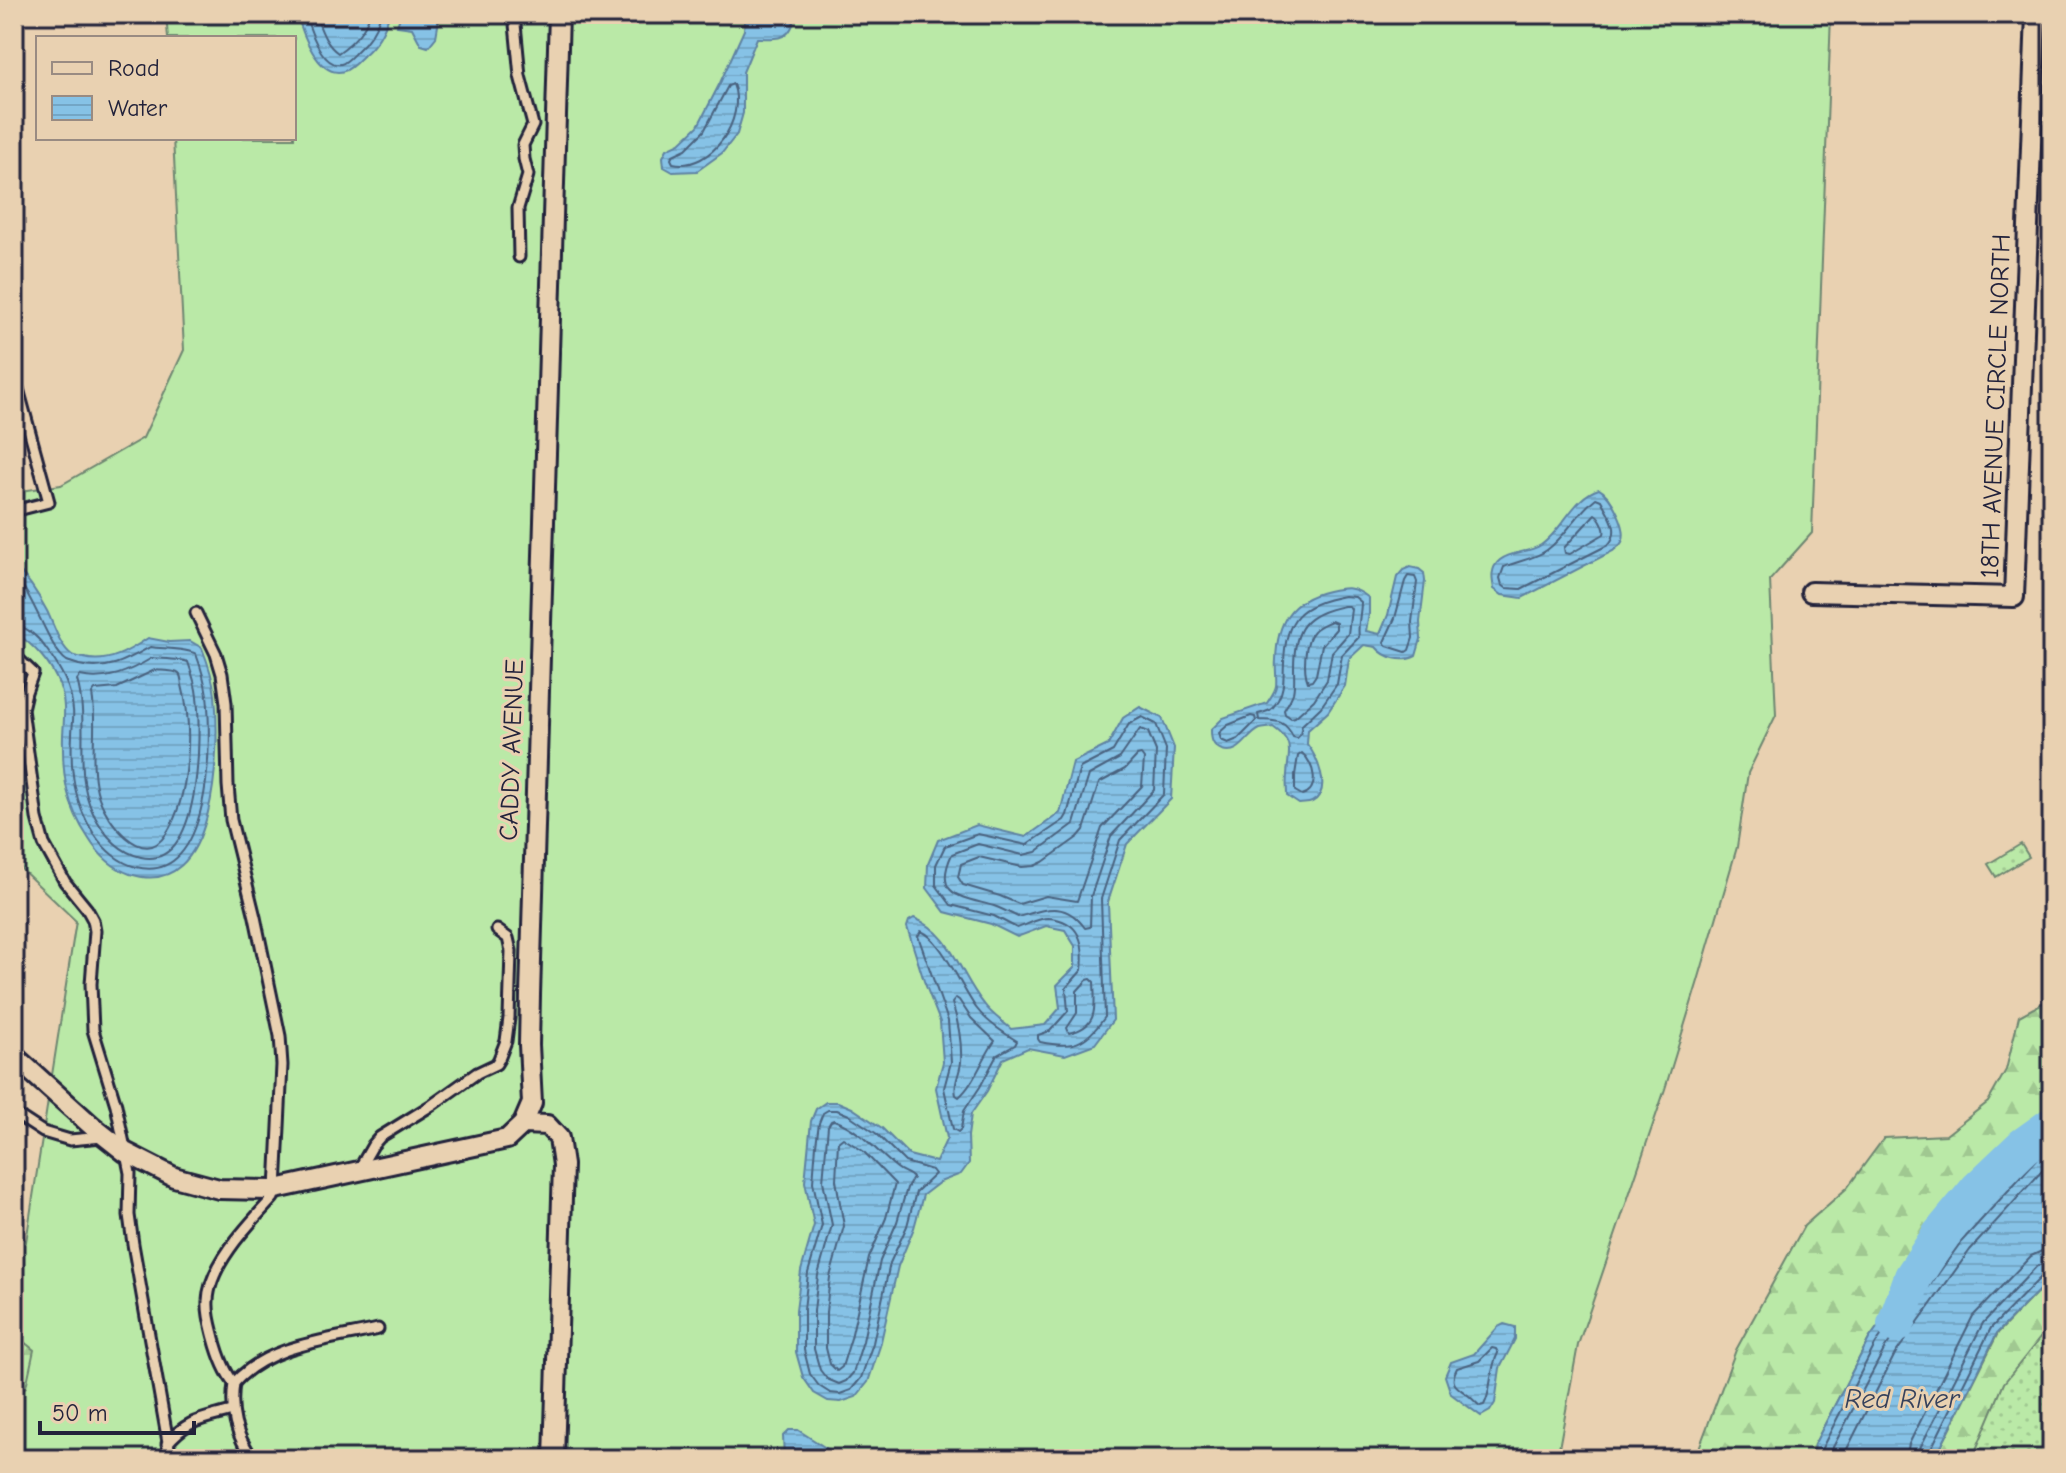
<svg xmlns="http://www.w3.org/2000/svg" width="2066" height="1473" font-family="'Comic Neue',sans-serif">
<style>
.grass{fill:#bae9a7;stroke:#6e8671;stroke-width:2}
.forest{fill:url(#forest-firs);stroke:#6e8671;stroke-width:2}
.park{fill:url(#park-dots);stroke:#6e8671;stroke-width:2}
.water{fill:url(#water-rules);stroke:#5e82a2;stroke-width:2}
.lines{fill:none;stroke-linecap:round;stroke-linejoin:round}
.shore{stroke:#4a627f;stroke-width:2}
.river{stroke:#86c2e6;stroke-width:38}
.service-casing{stroke:#22223b;stroke-width:15}
.minor-casing{stroke:#22223b;stroke-width:24}
.service{stroke:#e9d1b1;stroke-width:9}
.minor{stroke:#e9d1b1;stroke-width:18}
.labels{text-anchor:middle;stroke-width:6;stroke-linejoin:round;paint-order:stroke}
.street-label{font-size:26px;fill:#22223b;stroke:#e9d1b1}
.water-label{font-size:28px;font-style:italic;fill:#36425d;stroke:#e9d1b1}
</style>
<defs>
<pattern id="forest-firs" width="22" height="20" patternUnits="userSpaceOnUse" patternTransform="scale(2)"><rect width="22" height="20" fill="#bae9a7"/><path d="M5 1l3.5 6h-7zM16 11l3.5 6h-7z" fill="#a0c891"/></pattern>
<pattern id="park-dots" width="8" height="8" patternUnits="userSpaceOnUse" patternTransform="scale(2)"><rect width="8" height="8" fill="#bae9a7"/><path d="M2 2h.1M6 6h.1" fill="none" stroke="#a0c891" stroke-width="1.8" stroke-linecap="round"/></pattern>
<pattern id="water-rules" width="6" height="5" patternUnits="userSpaceOnUse" patternTransform="scale(2)"><rect width="6" height="5" fill="#86c2e6"/><path d="M0 2.5h6" fill="none" stroke="#73a6c6"/></pattern>
</defs>
<rect width="100%" height="100%" fill="#e9d1b1"/>
<filter id="ink" filterUnits="userSpaceOnUse"><feTurbulence type="fractalNoise" baseFrequency=".0125" numOctaves="2"/><feDisplacementMap in="SourceGraphic" scale="16" xChannelSelector="R" yChannelSelector="G"/><feConvolveMatrix kernelMatrix="1 2 1 2 8 2 1 2 1" color-interpolation-filters="sRGB"/></filter>
<g filter="url(#ink)">
<!-- grass -->
<path class="grass" d="M166 14H1831L1812 533 1770 580 1776 715 1748 773 1737 847 1698 981 1665 1089 1578 1345 1557 1459H14V1223L26 1242 76 921 14 862V492L61 485 143 438 184 350 173 138H294V38H168Z"/>
<!-- forest -->
<g class="forest">
<path d="M2052 998V1119L2040 1129 1947 1231 1869 1339 1814 1445 1811 1459H1695L1736 1350 1804 1226 1847 1188 1884 1138 1946 1135 1988 1102 2006 1070 2019 1016Z"/>
<path d="M2052 1277V1459H1935L1998 1333Z"/>
<path d="M14 1334 34 1350 26 1387 14 1395Z"/>
</g>
<!-- park -->
<g class="park">
<path d="M2021 844 2029 857 1996 877 1988 864Z"/>
<path d="M2052 1323V1459H1972L2004 1383Z"/>
</g>
<!-- water -->
<g class="water">
<path d="M297 14H389C385 30 376 45 363 56 358 61 351 69 344 71 318 79 302 32 297 14Z"/>
<path d="M401 14H440L436 37 428 47 421 45 412 28 397 26Z"/>
<path d="M744 14H796C791 40 780 39 757 38L743 72V113L737 134 722 153 697 171 673 172 664 167 663 157 667 149 680 143 698 126 720 83 744 30 745 17Z"/>
<path d="M1599 489C1611 495 1629 529 1622 542 1620 546 1616 548 1613 551L1522 598 1502 595 1494 589C1492 579 1490 568 1500 560 1511 551 1529 553 1541 545 1563 530 1574 496 1599 489Z"/>
<path d="M14 565C28 578 38 594 47 611 53 623 60 647 72 655 75 657 80 657 84 658 108 664 129 651 148 638L169 642 190 641 202 648C208 663 213 679 215 695 220 747 218 903 130 874 113 868 99 855 89 839 66 805 62 775 63 735 64 718 66 703 60 687 51 662 34 646 14 631Z"/>
<path d="M1410 567 1419 569 1424 573 1425 581 1420 622 1421 639 1416 656C1403 663 1385 658 1376 647L1364 645 1349 659 1345 686 1328 712 1308 730 1307 744C1317 757 1333 791 1312 802 1308 804 1303 803 1299 804L1287 796C1287 789 1286 782 1287 775 1288 752 1296 743 1273 727 1269 728 1264 728 1260 729 1246 735 1241 756 1222 750 1212 746 1211 739 1211 730L1223 718 1267 703C1270 698 1275 692 1276 686 1277 678 1275 669 1276 660 1277 623 1289 600 1328 591 1346 587 1354 586 1369 598V614L1366 631 1380 634 1388 615 1397 577 1403 570Z"/>
<path d="M1140 707 1162 718 1174 748 1171 799 1127 844 1108 902 1113 1020 1095 1044 1065 1055 1028 1048 1003 1059 987 1091 971 1114 968 1136 969 1163 961 1174 940 1182 923 1195 914 1228 898 1266 880 1346 868 1382 856 1397 841 1402 828 1401 814 1393 803 1377 796 1352V1310L801 1271 814 1225 805 1182 811 1121 816 1109 826 1102H838L852 1108 882 1128 909 1155 936 1162 947 1138 936 1088 943 1062 940 1022 924 981 907 927 909 921 914 918C952 933 960 975 984 1004 991 1014 1002 1021 1011 1029L1045 1025 1060 1008 1057 985 1075 967V946L1065 930 1046 926 1017 937 991 924 945 912 927 888 928 864 938 840 977 825 1026 837 1060 813 1073 762 1108 745 1123 718Z"/>
<path d="M2052 1119V1277L1997 1333 1935 1459H1811L1814 1445 1869 1339 1946 1231 2040 1129Z"/>
<path d="M1504 1324 1515 1327V1339L1500 1368 1495 1403 1490 1411 1481 1416 1451 1394 1445 1376 1451 1362 1474 1354 1498 1327Z"/>
<path d="M789 1430H798L835 1454 838 1459H784L783 1436Z"/>
</g>
<g class="lines">
<!-- shore -->
<g class="shore">
<path d="M305 14C309 27 322 68 341 64 346 63 352 56 356 52 367 42 377 28 381 14"/>
<path d="M315 14C321 29 325 44 338 53 351 44 365 30 370 14"/>
<path d="M733 84C747 118 711 172 673 163L671 159 673 155 686 149 704 131 728 86Z"/>
<path d="M1596 498 1601 500C1609 516 1622 530 1608 545L1521 589 1506 588 1502 585 1500 578 1504 567C1517 561 1535 559 1547 550 1566 536 1577 513 1596 498Z"/>
<path d="M1595 514C1600 517 1606 529 1604 534L1570 554 1565 553 1564 548Z"/>
<path d="M14 576C35 596 48 648 67 661 69 662 77 664 79 665 107 672 127 660 150 647 163 649 186 648 196 654 201 667 205 682 207 695 212 741 212 886 136 867 118 862 104 849 94 834 74 803 70 771 72 735 72 727 74 718 73 710 71 687 61 669 47 650 40 639 27 626 14 625"/>
<path d="M1408 576 1415 577 1417 582 1412 622 1413 638 1409 650 1406 652 1387 646 1384 642 1395 618 1405 581Z"/>
<path d="M1344 596 1355 597 1361 602C1361 614 1357 625 1359 637L1342 655 1337 684 1321 707 1302 725 1300 735 1297 738 1293 737C1285 719 1275 721 1259 720L1258 714C1262 713 1266 712 1270 710 1274 708 1275 704 1278 700 1285 688 1283 677 1284 663 1285 618 1300 604 1344 596Z"/>
<path d="M1344 606H1349L1351 609 1348 634 1332 652 1327 680 1314 700 1295 717 1291 718 1285 714 1284 710C1287 705 1291 699 1293 693 1295 685 1294 675 1294 667 1294 627 1305 614 1344 606Z"/>
<path d="M1331 621 1336 623V629L1322 645 1316 675 1312 681 1308 682C1303 670 1304 641 1314 631 1318 626 1325 624 1331 621Z"/>
<path d="M152 658C161 659 182 659 188 662 192 673 196 686 197 697 201 734 202 871 141 857 119 852 103 833 93 813 73 771 90 724 77 680L80 676C107 682 130 671 152 658Z"/>
<path d="M155 670C160 671 175 670 179 674 182 677 181 681 182 685 193 727 190 797 166 834 155 851 141 850 126 837 113 826 101 807 97 791 89 759 98 726 92 694L95 690 117 688Z"/>
<path d="M1251 716 1255 717 1256 721 1238 739 1228 743 1221 740 1219 733 1228 725Z"/>
<path d="M1142 717 1156 724 1166 749 1164 794 1120 840 1101 899 1105 1017C1085 1045 1073 1049 1040 1042L1038 1039V1035L1050 1031 1068 1011 1066 988 1082 970C1085 943 1080 920 1048 918 1038 918 1027 925 1017 928L994 916 951 905 936 885V865L945 846 978 834 1027 845 1064 820 1067 815 1080 768 1113 751 1129 724Z"/>
<path d="M1140 729 1148 732 1156 751 1154 790 1111 836 1091 896 1090 927 1085 928C1065 900 1046 909 1018 917 1010 913 1002 909 994 906 963 897 932 897 952 854L978 844 1023 855 1036 852 1074 824 1089 775 1120 758Z"/>
<path d="M1302 753C1314 763 1321 790 1302 795L1295 791V775L1298 756Z"/>
<path d="M1141 755 1144 759 1142 786 1102 828 1077 901 1046 896 1019 904 1000 896 963 885 958 877 961 864 979 857 1022 867 1034 866 1043 862 1078 837 1084 830 1099 783 1125 769 1137 756Z"/>
<path d="M921 931C942 939 962 990 977 1009 988 1023 1004 1033 1017 1041L1015 1045 997 1055 980 1087 964 1111 961 1129 958 1132 953 1129 944 1088 951 1062 948 1021 918 936Z"/>
<path d="M1091 979 1094 982C1095 1007 1099 1027 1069 1033L1067 1028 1077 1013V991L1087 980Z"/>
<path d="M956 998 959 1000 971 1018 995 1041C983 1057 975 1083 959 1097L956 1095C953 1083 960 1074 961 1062 962 1042 958 1021 952 1003Z"/>
<path d="M828 1110H837L849 1115 877 1134 905 1162 932 1170 935 1174 916 1192 907 1226 890 1263 873 1343 861 1378 851 1390 840 1394 830 1393 819 1386 810 1374 804 1350V1310L808 1273 822 1225 813 1182 816 1145 819 1123 823 1113Z"/>
<path d="M834 1120C861 1130 876 1151 897 1168 903 1173 909 1173 913 1178L907 1188 897 1222 880 1261 863 1341 853 1373 846 1381 839 1384 827 1379 820 1370 814 1349V1311L818 1275 832 1225 823 1181 828 1126 831 1121Z"/>
<path d="M843 1138 863 1151 895 1184 886 1218 869 1258 851 1338 842 1367 837 1371 830 1364 826 1348V1312L830 1277 844 1226 836 1180 838 1142Z"/>
<path d="M1492 1348 1496 1349 1498 1353C1489 1370 1492 1391 1484 1405L1480 1406C1476 1403 1473 1399 1469 1396 1458 1387 1448 1385 1457 1368L1479 1361Z"/>
<path d="M1819 1459 1822 1448 1876 1343 1953 1236 2052 1130"/>
<path d="M1829 1459 1831 1451 1885 1348 1961 1242 2052 1143"/>
<path d="M1842 1459 1895 1354 1970 1250 2052 1160"/>
<path d="M1906 1459 1909 1444 1973 1316 2031 1256 2042 1251 2052 1250"/>
<path d="M1918 1459 1920 1448 1983 1323 2036 1267 2043 1263 2052 1262"/>
<path d="M1928 1459 1929 1453 1991 1328 2043 1275 2052 1272"/>
</g>
<!-- river -->
<path class="river" d="M1896 1324 1913 1277 1940 1236 1979 1189 2024 1146 2052 1126"/>
<defs>
<g id="service">
<path d="M514 14 520 76 533 125 523 145 524 159 528 175 518 208 519 257"/>
<path d="M14 374 49 502 14 511"/>
<path d="M196 613 216 654 222 674 226 703 228 785 231 820 255 917 280 1036 282 1065 276 1189 273 1198C249 1224 209 1265 208 1301 207 1314 211 1326 214 1338 218 1353 224 1371 234 1383 230 1412 235 1436 254 1459"/>
<path d="M14 655 33 673 26 692 22 709 37 818 44 844 65 882 87 909 93 920 95 931 91 984 93 1030 116 1105 130 1173 129 1215 133 1244 171 1459"/>
<path d="M20 1117 43 1132 70 1140 102 1137"/>
<path d="M358 1171 373 1145 380 1137 432 1105 477 1073 496 1064 499 1059 506 1041 509 1018 511 951 508 938 497 930"/>
<path d="M234 1383C269 1344 330 1340 378 1329"/>
<path d="M167 1444C187 1419 204 1419 232 1411"/>
</g>
<g id="minor">
<path d="M1811 592 2014 597 2036 14"/>
<path d="M14 1056 92 1126 125 1152 174 1177 219 1189 271 1190 507 1139 523 1124 532 1103 529 1045 530 995 559 14"/>
<path d="M523 1124 547 1125 559 1138 563 1165 554 1459"/>
</g>
</defs>
<!-- service casing -->
<use href="#service" class="service-casing"/>
<!-- minor casing -->
<use href="#minor" class="minor-casing"/>
<!-- service -->
<use href="#service" class="service"/>
<!-- minor -->
<use href="#minor" class="minor"/>
</g>
</g>
<g class="labels">
<!-- street labels -->
<g class="street-label">
<text transform="translate(1995 406) rotate(-88)" y="9">18TH AVENUE CIRCLE NORTH</text>
<text transform="translate(511 750) rotate(-88)" y="9">CADDY AVENUE</text>
</g>
<!-- water labels -->
<g class="water-label">
<text x="1902" y="1408">Red River</text>
</g>
</g>
<!-- margin -->
<rect width="2066" height="1473" fill="none" stroke="#e9d1b1" stroke-width="48"/>
<rect x="24" y="24" width="2018" height="1425" fill="none" stroke="#22223b" stroke-width="3" filter="url(#ink)"/>
<!-- legend -->
<rect x="36" y="36" width="260" height="104" fill="#e9d1b1" stroke="#998b82" stroke-width="2"/>
<rect x="52" y="62" width="40" height="12" fill="#e9d1b1" stroke="#998b82" stroke-width="2"/>
<text x="108" y="76" font-size="24" fill="#22223b">Road</text>
<rect x="52" y="96" width="40" height="24" fill="url(#water-rules)" stroke="#998b82" stroke-width="2"/>
<text x="108" y="116" font-size="24" fill="#22223b">Water</text>
<!-- scale -->
<path d="M40 1421v12h154v-12" fill="none" stroke="#22223b" stroke-width="4"/>
<text x="52" y="1421" font-size="24" fill="#22223b" stroke="#e9d1b1" stroke-width="6" paint-order="stroke">50 m</text>
</svg>
